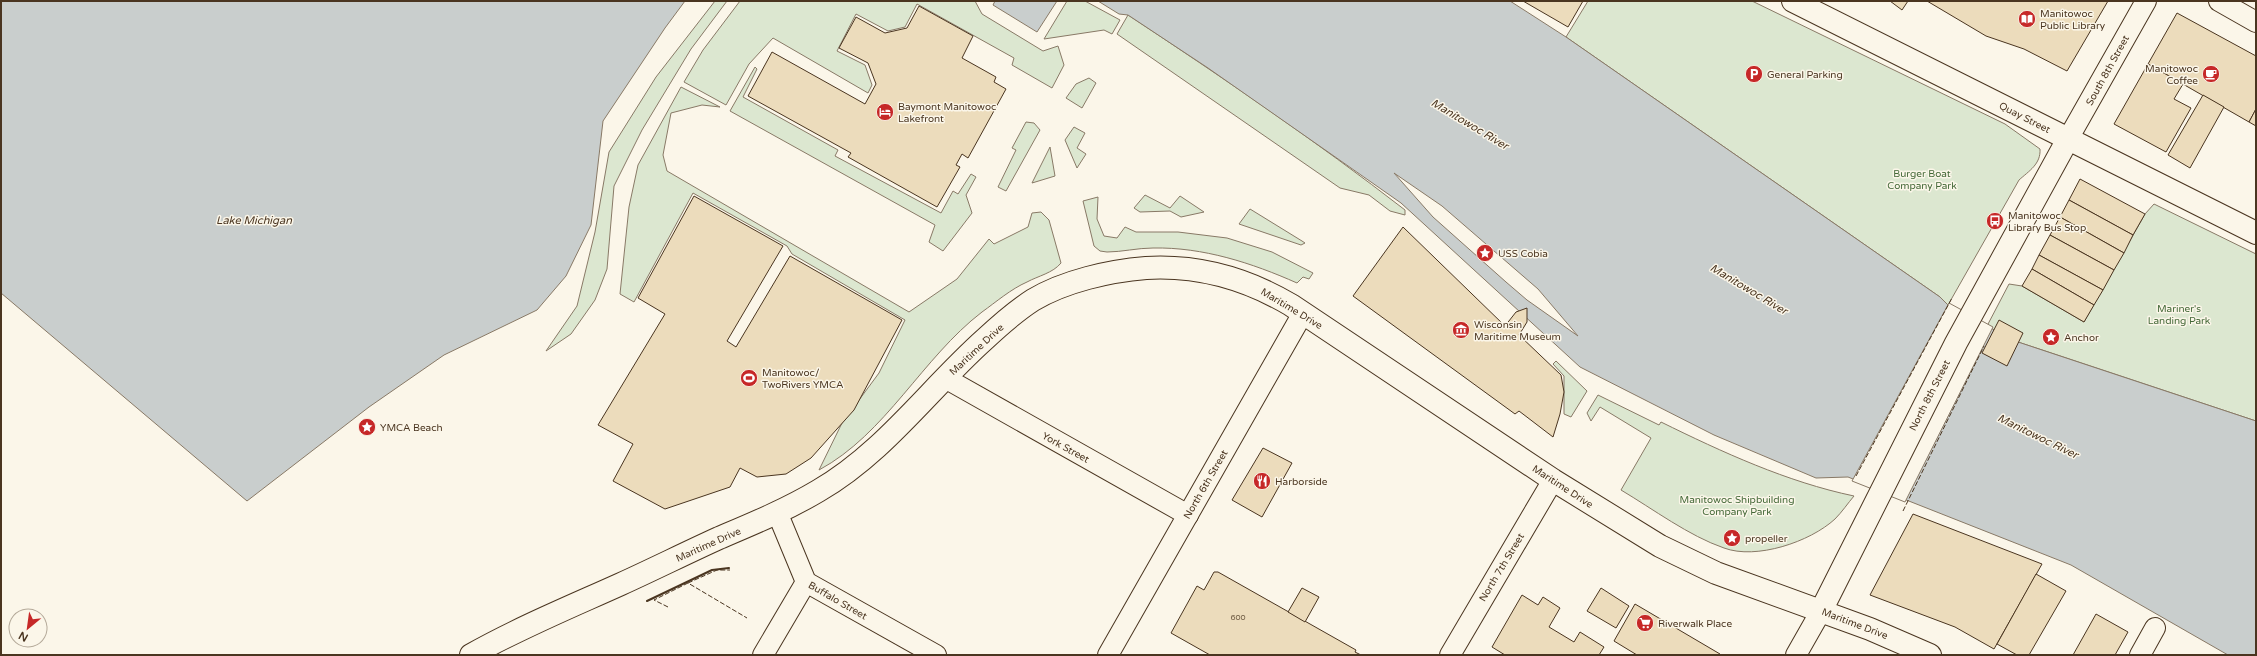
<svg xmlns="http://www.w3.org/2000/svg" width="2257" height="656" font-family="'Varela Round',sans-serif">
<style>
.green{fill:#dce7d0;stroke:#887966}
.water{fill:#c9cecd;stroke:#887966;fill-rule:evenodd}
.pier{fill:#fbf6e9;stroke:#887966}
.building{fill:#ecdcbc;stroke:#4a3520}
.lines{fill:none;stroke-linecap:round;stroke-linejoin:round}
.minor-casing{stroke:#4a3520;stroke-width:22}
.major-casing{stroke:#4a3520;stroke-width:24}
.minor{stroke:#fbf6e9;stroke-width:20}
.major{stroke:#fbf6e9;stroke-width:22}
.fence{stroke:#4a3520;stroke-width:1;stroke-dasharray:5 2;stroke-linecap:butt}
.wall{stroke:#4a3520;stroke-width:2}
.labels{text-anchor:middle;stroke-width:3;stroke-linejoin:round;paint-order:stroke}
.number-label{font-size:8px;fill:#725f47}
.poi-label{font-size:10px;fill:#4a3520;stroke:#fbf6e9;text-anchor:start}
.street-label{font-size:10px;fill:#4a3520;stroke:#fbf6e9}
.park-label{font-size:10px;fill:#436837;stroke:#fbf6e9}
.water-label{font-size:11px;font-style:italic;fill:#4a3520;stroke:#fbf6e9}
</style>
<rect width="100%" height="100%" fill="#fbf6e9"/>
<!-- green -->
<g class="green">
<path d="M715 1H727L691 49 642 130 614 186 607 269 595 300 571 334 546 351 577 306 595 232 609 152 656 77Z"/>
<path d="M740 1H975L982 14 1043 51 1058 46 1064 65 1052 88 1012 65 1014 58 917 4 905 27 888 31 856 14 837 51 865 65 872 85 868 93 773 38 749 64 726 105 684 82 703 50Z"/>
<path d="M1067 1H1085L1120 20 1112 34 1104 30 1044 39Z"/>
<path d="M1588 1H1752L2005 124 2040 149C2041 164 2029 171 2019 180L1948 305 1940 297 1566 37Z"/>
<path d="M1128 15C1222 77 1316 141 1405 210V215L1390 211 1369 195 1340 188 1117 34Z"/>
<path d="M755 67 757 69 743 97 838 150 835 156 941 213 953 191 958 194 971 174 976 177 966 195 972 213 943 251 929 242 935 225 730 111Z"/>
<path d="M1089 78 1096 83 1082 108 1066 98 1076 84Z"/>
<path d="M681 87 720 107 702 105 671 113 663 155 667 171 909 312 957 279 989 239 994 244 1028 227 1032 213 1041 212 1049 220 1061 263C1053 273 1038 276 1027 282 1011 289 996 302 982 312 922 358 886 434 819 470L842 423 879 373 905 320 792 254 787 246 693 193 634 302 620 294 629 207 638 165Z"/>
<path d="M1026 122 1034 123 1040 130 1006 191 998 187 1016 150 1012 148Z"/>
<path d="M1074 127 1085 133 1077 148 1086 154 1077 168 1065 140Z"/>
<path d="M1050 147 1055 176 1032 183Z"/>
<path d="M1145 195 1170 208 1180 196 1204 212 1181 217 1170 211 1140 212 1134 208Z"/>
<path d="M1098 197 1097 219 1104 236 1117 238 1125 227 1136 232H1178L1227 238 1272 252 1313 273 1309 279 1303 277 1297 283C1252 263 1203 247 1153 248 1137 248 1122 252 1107 252L1100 251 1094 246 1083 201Z"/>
<path d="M2154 204 2256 254V421L2015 341 1987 326 2009 284 2022 286 2084 322 2145 214Z"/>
<path d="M1250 209 1302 241 1305 243 1301 245 1239 224Z"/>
<path d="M1556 361 1587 391 1571 417 1564 414V376L1553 364Z"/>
<path d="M1598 395 1659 425 1661 422C1722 452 1787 482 1854 496 1848 503 1842 512 1835 519 1810 542 1756 560 1724 548 1689 536 1653 509 1621 490L1651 438 1600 407 1591 421 1587 413Z"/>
</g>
<!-- water -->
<g class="water">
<path d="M1 1H685L665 28 603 121 591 225 566 276 537 310 444 355 369 407 247 501 1 293Z"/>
<path d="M995 1H1057L1037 32 993 5Z"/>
<path d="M1098 1H1510L1566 37 1940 297 1948 305 2015 341 2256 421V655H2228L2071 565 1848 477 1816 478 1714 435 1580 367 1401 203 1208 68 1128 15 1119 14ZM1394 173 1442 206 1538 289 1578 336 1527 300 1506 282 1433 217Z"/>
</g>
<!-- pier -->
<path class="pier" d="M1949 303 1993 327 1905 502 1852 481Z"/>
<!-- building -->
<g class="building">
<path d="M1523 1H1583L1568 27Z"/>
<path d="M1890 1H1908L1902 10Z"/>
<path d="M1927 1H2108L2067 71 2024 49 1986 36Z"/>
<path d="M919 6 973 36 962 58 996 77 994 82 1006 89 968 158 962 154 956 165 960 167 937 207 848 157 851 153 748 96 772 52 865 104 876 84 868 63 839 48 856 17 885 33 907 28Z"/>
<path d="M2177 13 2256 56V109L2249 122 2148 64Z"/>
<path d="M2148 64 2183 84 2174 99 2191 108 2166 152 2114 124Z"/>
<path d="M2203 95 2224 107 2190 168 2168 155Z"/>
<path d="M2256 109V126L2249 122Z"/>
<path d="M2080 179 2145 214 2133 235 2069 200Z"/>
<path d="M694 196 783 246 727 341 736 347 790 256 902 320 854 410 811 458 786 474 757 477 740 468 730 487 665 509 613 481 633 444 598 425 665 314 638 298Z"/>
<path d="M2069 200 2133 235 2124 253 2060 217Z"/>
<path d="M2060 217 2124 253 2114 270 2050 235Z"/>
<path d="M1403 227 1505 326 1516 312 1527 308V322L1519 335 1561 375 1564 392 1560 414 1553 437 1519 411 1515 414 1353 296Z"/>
<path d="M2050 235 2114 270 2103 290 2039 255Z"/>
<path d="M2039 255 2103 290 2094 305 2032 269Z"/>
<path d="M2032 269 2094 305 2084 322 2022 286Z"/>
<path d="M1999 320 2023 333 2007 366 1982 353Z"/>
<path d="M1263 448 1292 463 1262 517 1232 500Z"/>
<path d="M1913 514 2042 564 1994 649 1955 627 1870 595Z"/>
<path d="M1214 572H1218L1356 650 1355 652 1361 655H1210L1171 633 1197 586 1204 590Z"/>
<path d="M2036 574 2066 591 2029 655H2017L1997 644Z"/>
<path d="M1302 588 1319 597 1305 622 1288 612Z"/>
<path d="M1601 588 1629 606 1616 628 1587 611Z"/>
<path d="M1522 595 1538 605 1543 597 1560 608 1549 627 1574 642 1580 632 1604 647 1599 655H1505L1492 647Z"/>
<path d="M1635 604 1720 654 1719 655H1637L1614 641Z"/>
<path d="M2096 614 2128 632 2115 655H2073Z"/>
</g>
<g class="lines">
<defs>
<g id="minor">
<path d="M2219 1 2256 22"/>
<path d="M2068 139 2146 1"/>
<path d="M945 378 1188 515"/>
<path d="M777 512 806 582 936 655"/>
<path d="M763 655 806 582"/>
<path d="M1108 655 1303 313"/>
<path d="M1450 655 1553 480"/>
<path d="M1796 655 1821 611"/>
<path d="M2140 655 2155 628"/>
</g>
<g id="major">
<path d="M1793 1 2256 233"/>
<path d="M1821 611 1956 343 2068 139"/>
<path d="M471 655C519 628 570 607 621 584 654 569 686 553 719 538 752 524 786 510 818 491 884 453 929 389 985 339 1000 325 1016 311 1033 300 1065 281 1109 271 1146 268 1197 265 1247 279 1291 305L1553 480 1660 546 1716 573 1870 629 1930 655"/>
</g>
</defs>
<!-- minor casing -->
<use href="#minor" class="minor-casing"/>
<!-- major casing -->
<use href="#major" class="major-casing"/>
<!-- minor -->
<use href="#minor" class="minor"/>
<!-- major -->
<use href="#major" class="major"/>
<!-- fence -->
<g class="fence">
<path d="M1856 476 1952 298"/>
<path d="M1903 511 1984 346"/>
<path d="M688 583 717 570H730"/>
<path d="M668 607 654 600 688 583 747 618"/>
</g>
<!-- wall -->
<path class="wall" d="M647 601 712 570 729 568"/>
</g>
<!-- icons -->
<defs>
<symbol id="library-disc" viewBox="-11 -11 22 22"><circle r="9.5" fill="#c62828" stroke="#fbf6e9"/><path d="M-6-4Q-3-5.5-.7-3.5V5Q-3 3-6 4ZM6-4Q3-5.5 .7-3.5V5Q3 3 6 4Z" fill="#fff"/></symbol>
<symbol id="parking-disc" viewBox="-11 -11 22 22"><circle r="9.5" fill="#c62828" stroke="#fbf6e9"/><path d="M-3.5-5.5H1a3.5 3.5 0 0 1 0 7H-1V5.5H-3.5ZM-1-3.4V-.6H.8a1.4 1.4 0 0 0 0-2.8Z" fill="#fff"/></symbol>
<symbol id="cafe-disc" viewBox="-11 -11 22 22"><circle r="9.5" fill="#c62828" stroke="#fbf6e9"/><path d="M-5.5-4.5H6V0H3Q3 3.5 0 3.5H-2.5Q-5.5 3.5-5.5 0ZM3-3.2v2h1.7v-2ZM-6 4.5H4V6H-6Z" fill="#fff"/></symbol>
<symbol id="hotel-disc" viewBox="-11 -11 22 22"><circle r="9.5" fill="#c62828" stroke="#fbf6e9"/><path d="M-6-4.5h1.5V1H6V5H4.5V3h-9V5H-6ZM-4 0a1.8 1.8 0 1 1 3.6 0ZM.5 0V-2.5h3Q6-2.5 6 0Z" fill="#fff"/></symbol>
<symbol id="bus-disc" viewBox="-11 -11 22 22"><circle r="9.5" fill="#c62828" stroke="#fbf6e9"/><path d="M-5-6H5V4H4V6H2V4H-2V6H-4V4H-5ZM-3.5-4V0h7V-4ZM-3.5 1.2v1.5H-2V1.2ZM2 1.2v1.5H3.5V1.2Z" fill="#fff"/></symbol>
<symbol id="sight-disc" viewBox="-11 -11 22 22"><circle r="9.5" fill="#c62828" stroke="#fbf6e9"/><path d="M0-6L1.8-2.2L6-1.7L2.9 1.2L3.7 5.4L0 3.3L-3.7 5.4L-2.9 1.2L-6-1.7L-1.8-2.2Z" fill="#fff"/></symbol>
<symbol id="museum-disc" viewBox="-11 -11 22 22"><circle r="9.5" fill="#c62828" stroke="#fbf6e9"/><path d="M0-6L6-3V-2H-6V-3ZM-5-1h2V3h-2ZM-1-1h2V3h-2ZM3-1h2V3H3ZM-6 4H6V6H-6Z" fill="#fff"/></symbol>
<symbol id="stadium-disc" viewBox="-11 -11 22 22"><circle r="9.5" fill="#c62828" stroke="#fbf6e9"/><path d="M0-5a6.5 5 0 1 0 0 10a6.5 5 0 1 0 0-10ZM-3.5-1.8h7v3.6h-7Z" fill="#fff"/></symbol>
<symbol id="restaurant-disc" viewBox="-11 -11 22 22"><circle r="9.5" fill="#c62828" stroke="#fbf6e9"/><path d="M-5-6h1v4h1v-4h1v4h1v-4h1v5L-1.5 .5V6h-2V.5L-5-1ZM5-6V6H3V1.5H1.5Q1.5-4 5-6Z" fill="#fff"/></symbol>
<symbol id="supermarket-disc" viewBox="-11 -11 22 22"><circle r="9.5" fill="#c62828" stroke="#fbf6e9"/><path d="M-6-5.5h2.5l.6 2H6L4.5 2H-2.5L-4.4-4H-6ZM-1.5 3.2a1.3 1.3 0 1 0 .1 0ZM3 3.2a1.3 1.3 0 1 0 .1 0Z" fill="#fff"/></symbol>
</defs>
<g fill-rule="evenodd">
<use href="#library-disc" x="2017" y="9" width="20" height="20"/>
<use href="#parking-disc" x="1744" y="64" width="20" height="20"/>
<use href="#cafe-disc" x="2201" y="64" width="20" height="20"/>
<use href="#hotel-disc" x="875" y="102" width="20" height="20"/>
<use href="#bus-disc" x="1985" y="211" width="20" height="20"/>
<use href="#sight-disc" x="1475" y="243" width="20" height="20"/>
<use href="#museum-disc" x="1451" y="320" width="20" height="20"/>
<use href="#sight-disc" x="2041" y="327" width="20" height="20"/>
<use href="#stadium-disc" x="739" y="368" width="20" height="20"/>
<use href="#sight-disc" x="357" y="417" width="20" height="20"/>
<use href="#restaurant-disc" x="1252" y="471" width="20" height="20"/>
<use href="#sight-disc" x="1722" y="528" width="20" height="20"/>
<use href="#supermarket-disc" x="1635" y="613" width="20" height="20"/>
</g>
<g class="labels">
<!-- number labels -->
<g class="number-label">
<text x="1238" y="620">600</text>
</g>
<!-- poi labels -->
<g class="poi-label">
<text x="2040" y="17">Manitowoc<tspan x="2040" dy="12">Public Library</tspan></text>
<text x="2198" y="72" text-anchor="end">Manitowoc<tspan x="2198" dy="12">Coffee</tspan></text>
<text x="1767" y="78">General Parking</text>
<text x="898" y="110">Baymont Manitowoc<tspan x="898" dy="12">Lakefront</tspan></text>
<text x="2008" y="219">Manitowoc<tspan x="2008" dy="12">Library Bus Stop</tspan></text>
<text x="1498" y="257">USS Cobia</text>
<text x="1474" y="328">Wisconsin<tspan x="1474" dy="12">Maritime Museum</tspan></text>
<text x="2064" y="341">Anchor</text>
<text x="762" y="376">Manitowoc/<tspan x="762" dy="12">TwoRivers YMCA</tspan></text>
<text x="380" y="431">YMCA Beach</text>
<text x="1275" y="485">Harborside</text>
<text x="1745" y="542">propeller</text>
<text x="1658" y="627">Riverwalk Place</text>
</g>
<!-- street labels -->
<g class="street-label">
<text transform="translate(2107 70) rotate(-61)" y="4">South 8th Street</text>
<text transform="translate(2025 117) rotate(27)" y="4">Quay Street</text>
<text transform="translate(1292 308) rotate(31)" y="4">Maritime Drive</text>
<text transform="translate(976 349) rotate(-43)" y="4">Maritime Drive</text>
<text transform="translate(1929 395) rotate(-63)" y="4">North 8th Street</text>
<text transform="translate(1066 447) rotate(29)" y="4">York Street</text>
<text transform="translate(1205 484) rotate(-60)" y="4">North 6th Street</text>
<text transform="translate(1563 486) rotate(33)" y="4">Maritime Drive</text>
<text transform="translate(708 544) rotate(-24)" y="4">Maritime Drive</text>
<text transform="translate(1501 567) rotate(-59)" y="4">North 7th Street</text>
<text transform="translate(838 600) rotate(30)" y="4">Buffalo Street</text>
<text transform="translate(1855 623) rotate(21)" y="4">Maritime Drive</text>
</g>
<!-- park labels -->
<g class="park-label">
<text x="1922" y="177">Burger Boat<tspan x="1922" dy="12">Company Park</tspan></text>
<text x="2179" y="312">Mariner's<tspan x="2179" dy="12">Landing Park</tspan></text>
<text x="1737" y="503">Manitowoc Shipbuilding<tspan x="1737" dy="12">Company Park</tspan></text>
</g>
<!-- water labels -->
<g class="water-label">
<text transform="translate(1470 124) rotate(31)" y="4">Manitowoc River</text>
<text x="254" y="224">Lake Michigan</text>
<text transform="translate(1749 289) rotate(31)" y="4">Manitowoc River</text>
<text transform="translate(2038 436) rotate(26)" y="4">Manitowoc River</text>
</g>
</g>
<!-- border -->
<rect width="2257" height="656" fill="none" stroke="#4a3520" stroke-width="4"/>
<!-- north arrow -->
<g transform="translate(28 628) rotate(209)"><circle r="19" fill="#fbf6e9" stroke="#b4a999"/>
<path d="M0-3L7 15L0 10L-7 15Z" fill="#c62828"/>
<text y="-6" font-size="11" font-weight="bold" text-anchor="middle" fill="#4a3520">N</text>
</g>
</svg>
